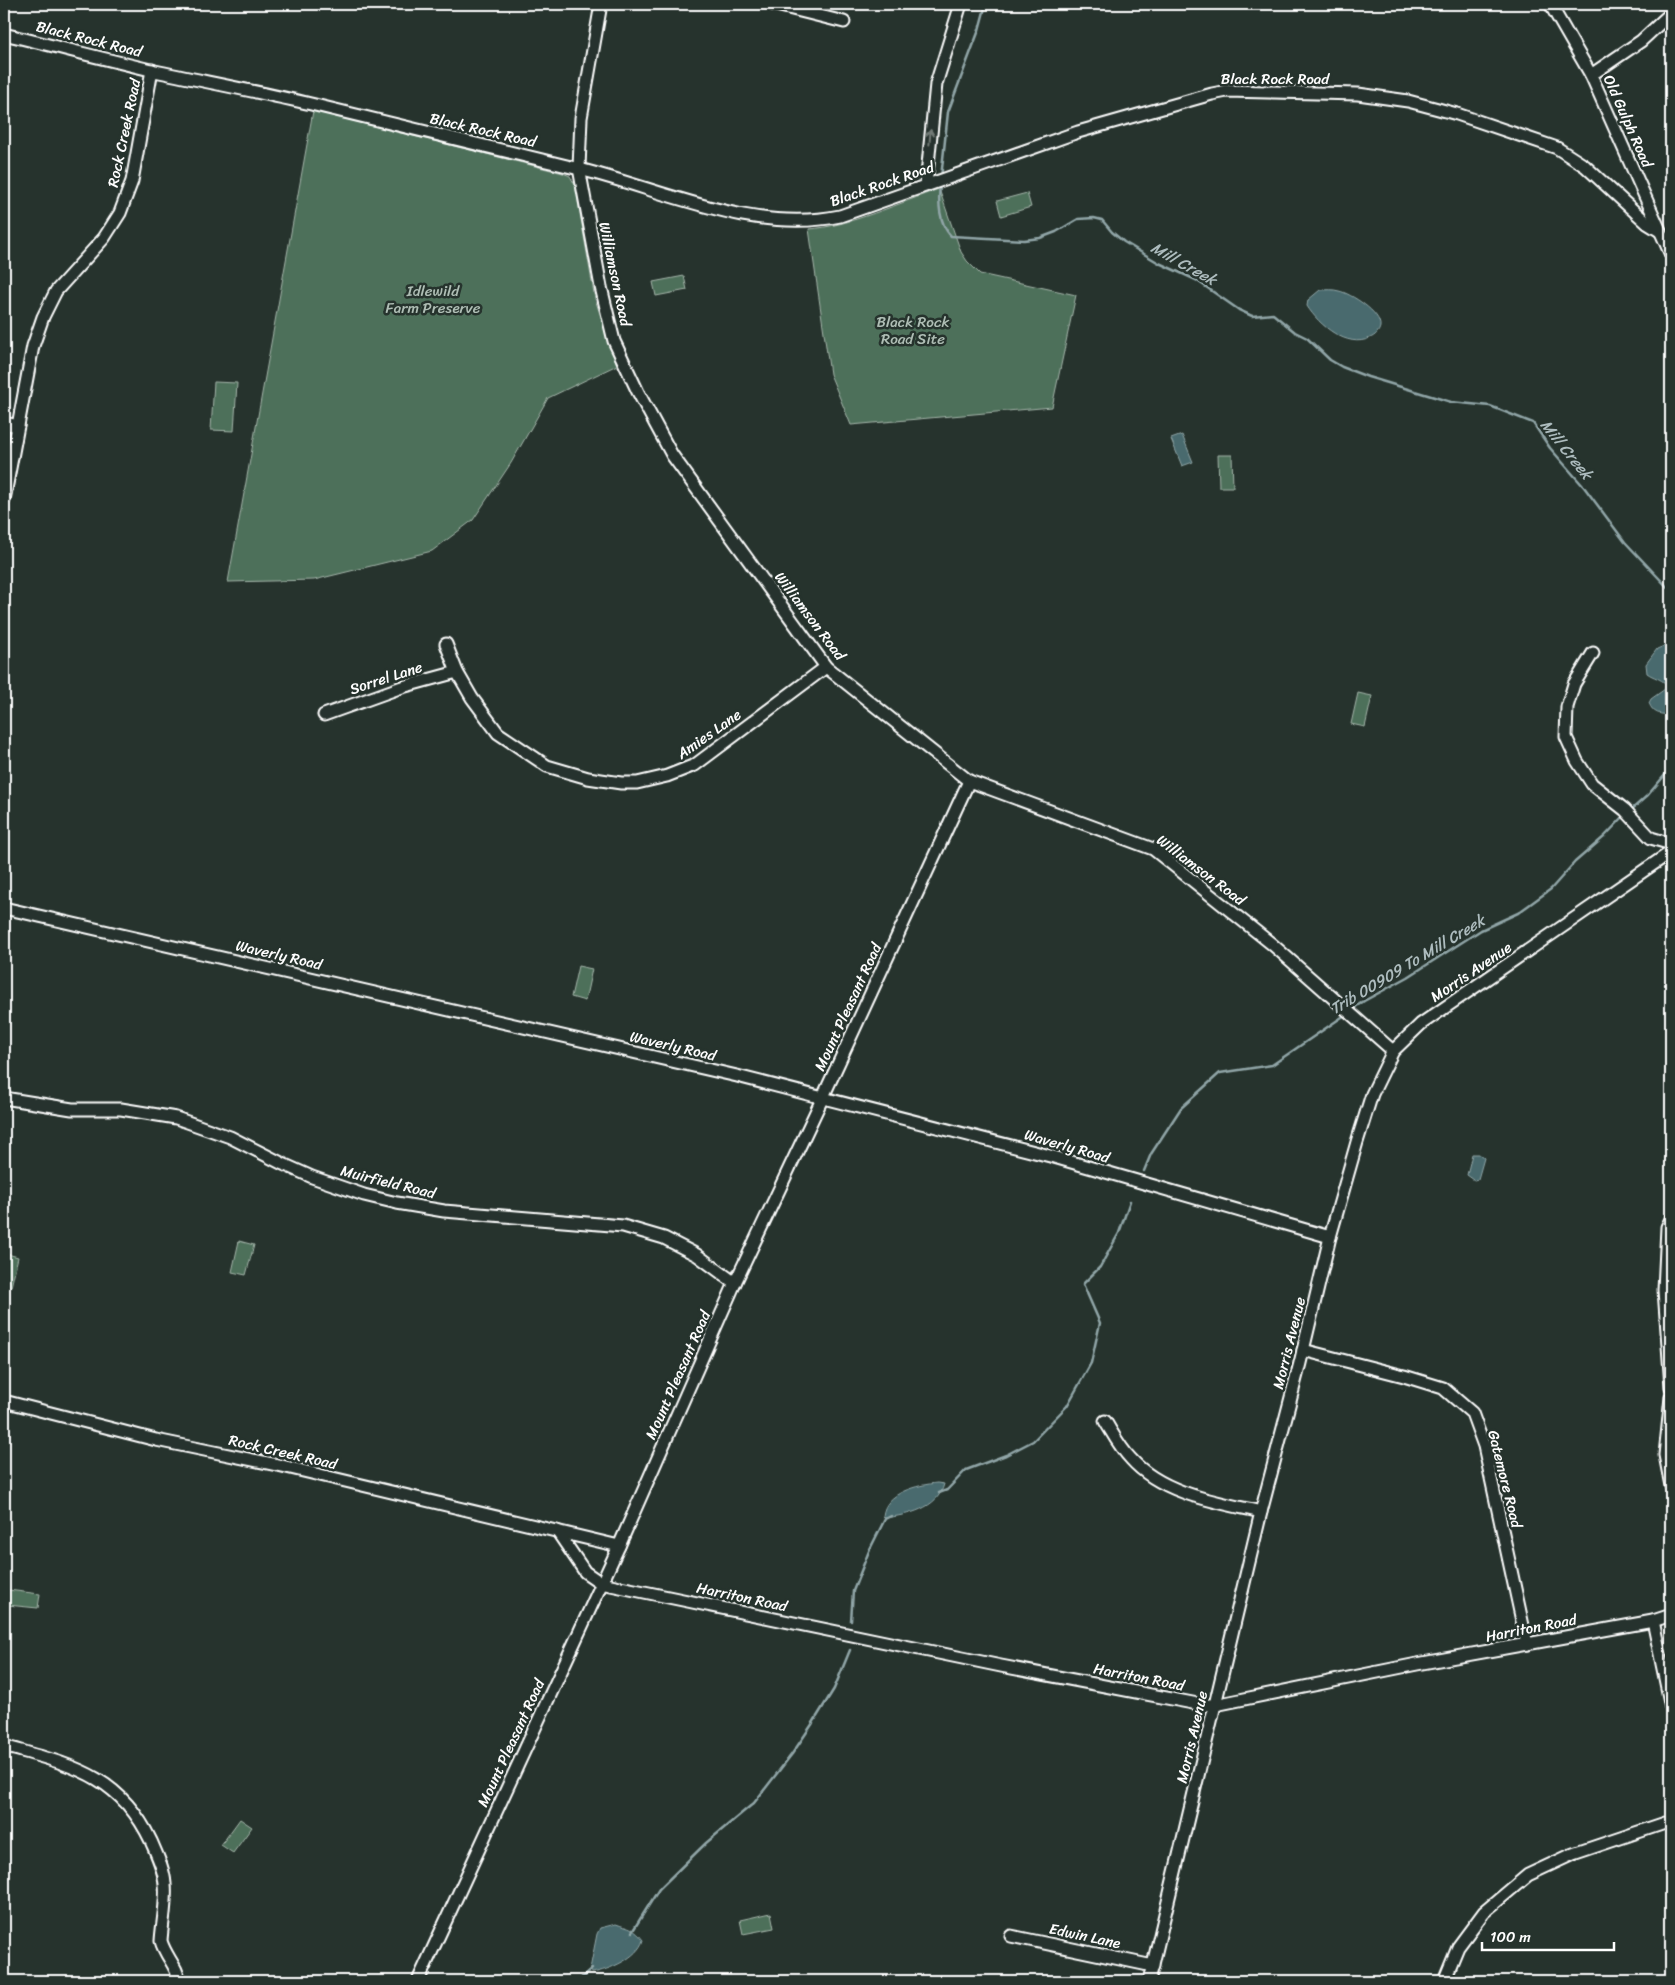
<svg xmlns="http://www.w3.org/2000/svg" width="1675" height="1985" font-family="Sriracha,sans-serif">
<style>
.green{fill:#4e6f5a;stroke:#a6b7ac}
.water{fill:#486b6e;stroke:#91a6a8}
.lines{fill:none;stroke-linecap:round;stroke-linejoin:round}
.stream{stroke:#91a6a8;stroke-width:2.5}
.minor-casing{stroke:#fff;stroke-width:15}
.minor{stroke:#26332d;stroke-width:11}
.oneway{stroke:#727a76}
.labels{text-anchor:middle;stroke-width:5;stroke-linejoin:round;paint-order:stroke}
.street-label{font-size:15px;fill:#fff;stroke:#26332d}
.park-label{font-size:15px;fill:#afbeb5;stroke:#26332d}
.water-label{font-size:16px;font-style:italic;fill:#adbcbe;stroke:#26332d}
</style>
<rect width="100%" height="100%" fill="#26332d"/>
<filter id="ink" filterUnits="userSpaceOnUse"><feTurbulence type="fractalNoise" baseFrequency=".02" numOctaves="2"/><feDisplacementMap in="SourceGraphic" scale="10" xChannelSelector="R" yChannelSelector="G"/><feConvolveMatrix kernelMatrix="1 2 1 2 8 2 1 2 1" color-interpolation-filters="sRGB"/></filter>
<g filter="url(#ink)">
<!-- green -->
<g class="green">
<path d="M313 111 563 173 570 176 575 185 595 299 617 365 548 398 511 463 473 520 432 551 314 580 228 582Z"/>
<path d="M939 189 961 252 967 261 980 274 1076 295 1052 407 851 425 830 374 809 229C847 227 902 202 939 189Z"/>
<path d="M1027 193 1031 207 1001 216 997 201Z"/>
<path d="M684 276 687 290 656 296 653 282Z"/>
<path d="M214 382 237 383 234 431 211 430Z"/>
<path d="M1218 455H1232L1233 487H1219Z"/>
<path d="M1358 693 1372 696 1365 727 1351 724Z"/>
<path d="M578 966 592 969 585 1001 571 997Z"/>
<path d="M239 1241 254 1245 246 1275 232 1272Z"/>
<path d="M4 1253 18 1257 11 1287 4 1285Z"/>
<path d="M8 1590 40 1594 38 1608 7 1605Z"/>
<path d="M240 1819 252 1827 233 1853 221 1845Z"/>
<path d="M771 1913 774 1928 743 1934 740 1920Z"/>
</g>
<!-- water -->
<g class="water">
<path d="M1320 290C1326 290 1333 289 1339 291 1350 293 1382 313 1380 327 1379 332 1375 336 1370 338 1347 349 1319 325 1307 306L1308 300Z"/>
<path d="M1182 435 1193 462 1182 466 1171 439Z"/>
<path d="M1664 646 1671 649V714C1661 715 1653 714 1649 703L1651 699 1665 689 1666 684C1660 678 1654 678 1647 673L1646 664 1657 649Z"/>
<path d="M1472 1154H1479L1484 1158 1478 1179 1474 1180 1467 1175Z"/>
<path d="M937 1483 944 1484C938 1509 907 1515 885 1518L883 1516C885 1492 918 1485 937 1483Z"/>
<path d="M616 1924C630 1929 634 1928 643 1940 638 1958 609 1970 592 1973L590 1969 597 1934 600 1928Z"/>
</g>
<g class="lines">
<!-- stream -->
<g class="stream">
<path d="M941 178 948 112 979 30 986 4"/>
<path d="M940 186C938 202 939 224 951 236L1024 240 1040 238 1056 232 1078 219 1094 218 1102 220 1112 232 1124 242 1159 263 1196 280 1239 310 1252 316 1273 314 1295 332 1307 338 1330 360 1342 367 1368 377 1451 402 1490 406 1533 423 1550 448 1584 487 1625 542 1671 591"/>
<path d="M1630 811 1648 795 1670 769 1671 755"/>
<path d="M1351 1010 1364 1001 1408 977 1481 930 1518 913 1551 889 1575 862 1604 837 1625 815"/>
<path d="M1144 1171 1151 1154 1181 1108 1220 1073 1272 1065 1345 1015"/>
<path d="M939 1493 947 1490 966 1470 1006 1455 1033 1441 1067 1406 1091 1363 1100 1323 1083 1284 1100 1267 1119 1233 1130 1201"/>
<path d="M851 1621 853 1591 869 1551 885 1519 891 1516"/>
<path d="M632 1932 659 1889 706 1843 754 1803 792 1754 813 1723 834 1689 850 1650"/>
<path d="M578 1981 592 1969"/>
</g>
<defs>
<g id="minor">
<path d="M601 4 581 118 579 168 601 287 614 341 638 392 672 455 826 667 969 781 1153 849 1273 945 1393 1051"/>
<path d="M772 4 844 22"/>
<path d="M1550 4 1591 75 1671 255"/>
<path d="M4 34C54 46 104 59 155 71 207 82 259 92 311 104 398 125 485 146 571 167 658 187 750 235 840 216L1078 132 1212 94 1227 91 1358 94 1408 101 1457 114 1557 148 1585 166 1647 223 1660 231"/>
<path d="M1591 75 1641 41 1671 13"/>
<path d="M926 185 936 84 961 4"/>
<path d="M4 423 18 426"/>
<path d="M4 500 33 346 43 317 56 291 104 238 120 213 132 181 152 70"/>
<path d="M446 644 457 672 472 698 498 733 547 766 588 778 621 783H637L667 776 695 765 826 667"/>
<path d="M1593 653 1574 684 1567 707 1566 737 1577 761 1592 784 1625 810 1651 838 1671 844"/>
<path d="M324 715 402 687 457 672"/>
<path d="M4 908 737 1076 1054 1157 1330 1237"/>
<path d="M4 1098 72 1109H121L176 1118 230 1137 283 1164 312 1177 364 1195 397 1203 444 1211 623 1226 664 1238 697 1255 735 1283"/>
<path d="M1671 1219 1667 1227 1664 1290 1671 1387"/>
<path d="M1303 1350 1404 1376 1443 1388 1472 1413 1484 1446 1527 1644"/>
<path d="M1671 1397 1665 1455 1671 1486"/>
<path d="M4 1401 156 1440 282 1466 619 1546"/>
<path d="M1105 1421C1113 1434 1120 1448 1131 1459 1162 1494 1217 1502 1261 1512"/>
<path d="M557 1531 585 1572 601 1583 1001 1666 1203 1705H1215L1417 1664 1653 1621 1671 1615"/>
<path d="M1653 1621 1671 1707"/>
<path d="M4 1746C69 1765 119 1773 151 1841 157 1855 164 1869 165 1884 167 1903 162 1923 161 1941 165 1956 178 1967 179 1981"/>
<path d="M1011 1936 1153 1966"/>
<path d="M418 1981 619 1546 735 1283 822 1099 969 781"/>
<path d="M1149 1981 1261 1512 1300 1363 1330 1237 1357 1142 1372 1094 1393 1051 1421 1024 1671 852"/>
<path d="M1444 1981 1458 1947 1484 1912 1528 1875 1573 1854 1671 1821"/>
</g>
</defs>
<!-- minor casing -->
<use href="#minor" class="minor-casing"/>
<!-- minor -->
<use href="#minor" class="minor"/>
</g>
<!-- one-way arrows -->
<defs><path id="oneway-shaft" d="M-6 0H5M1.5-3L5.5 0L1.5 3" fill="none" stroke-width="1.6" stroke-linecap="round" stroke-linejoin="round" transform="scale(1.25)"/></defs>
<use class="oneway" href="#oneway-shaft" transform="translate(930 137) rotate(-85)"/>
</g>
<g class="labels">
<!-- street labels -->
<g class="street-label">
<text transform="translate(89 39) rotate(14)" y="5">Black Rock Road</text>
<text x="1275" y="84">Black Rock Road</text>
<text transform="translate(1628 121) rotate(66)" y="5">Old Gulph Road</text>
<text transform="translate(483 130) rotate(13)" y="5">Black Rock Road</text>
<text transform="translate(124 133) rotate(-78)" y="5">Rock Creek Road</text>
<text transform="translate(882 184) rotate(-19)" y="5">Black Rock Road</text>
<text transform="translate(615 274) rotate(78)" y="5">Williamson Road</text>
<text transform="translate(810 616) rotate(53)" y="5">Williamson Road</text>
<text transform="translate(386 678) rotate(-18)" y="5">Sorrel Lane</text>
<text transform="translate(709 734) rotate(-35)" y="5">Amies Lane</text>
<text transform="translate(1201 870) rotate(37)" y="5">Williamson Road</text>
<text transform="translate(279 955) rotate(13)" y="5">Waverly Road</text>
<text transform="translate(1471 972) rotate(-34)" y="5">Morris Avenue</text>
<text transform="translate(848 1007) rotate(-65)" y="5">Mount Pleasant Road</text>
<text transform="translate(673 1046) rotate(13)" y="5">Waverly Road</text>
<text transform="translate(1067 1146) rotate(16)" y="5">Waverly Road</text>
<text transform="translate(388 1182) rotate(14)" y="5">Muirfield Road</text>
<text transform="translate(1289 1343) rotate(-76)" y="5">Morris Avenue</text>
<text transform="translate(678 1375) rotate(-66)" y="5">Mount Pleasant Road</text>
<text transform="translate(283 1452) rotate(13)" y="5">Rock Creek Road</text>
<text transform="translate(1505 1479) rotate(76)" y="5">Gatemore Road</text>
<text transform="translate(742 1597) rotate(12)" y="5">Harriton Road</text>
<text transform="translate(1531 1628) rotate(-11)" y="5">Harriton Road</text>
<text transform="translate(1139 1677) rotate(11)" y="5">Harriton Road</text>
<text transform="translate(1192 1737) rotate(-77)" y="5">Morris Avenue</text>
<text transform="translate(511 1743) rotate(-65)" y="5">Mount Pleasant Road</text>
<text transform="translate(1085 1936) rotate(12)" y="5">Edwin Lane</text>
</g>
<!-- park labels -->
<g class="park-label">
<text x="433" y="296">Idlewild<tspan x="433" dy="17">Farm Preserve</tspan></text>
<text x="913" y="327">Black Rock<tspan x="913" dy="17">Road Site</tspan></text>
</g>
<!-- water labels -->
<g class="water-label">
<text transform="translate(1184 263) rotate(29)" y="6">Mill Creek</text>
<text transform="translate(1567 449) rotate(51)" y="6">Mill Creek</text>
<text transform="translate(1407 964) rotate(-31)" y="6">Trib 00909 To Mill Creek</text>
</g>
</g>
<!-- margin -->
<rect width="1675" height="1985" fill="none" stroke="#26332d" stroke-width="20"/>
<rect x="10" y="10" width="1655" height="1965" fill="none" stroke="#fff" stroke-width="2" filter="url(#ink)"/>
<!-- scale -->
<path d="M1482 1942v8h132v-8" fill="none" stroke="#ffffff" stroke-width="2.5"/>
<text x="1490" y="1942" font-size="15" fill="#ffffff" stroke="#26332d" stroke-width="4" paint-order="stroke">100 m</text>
</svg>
